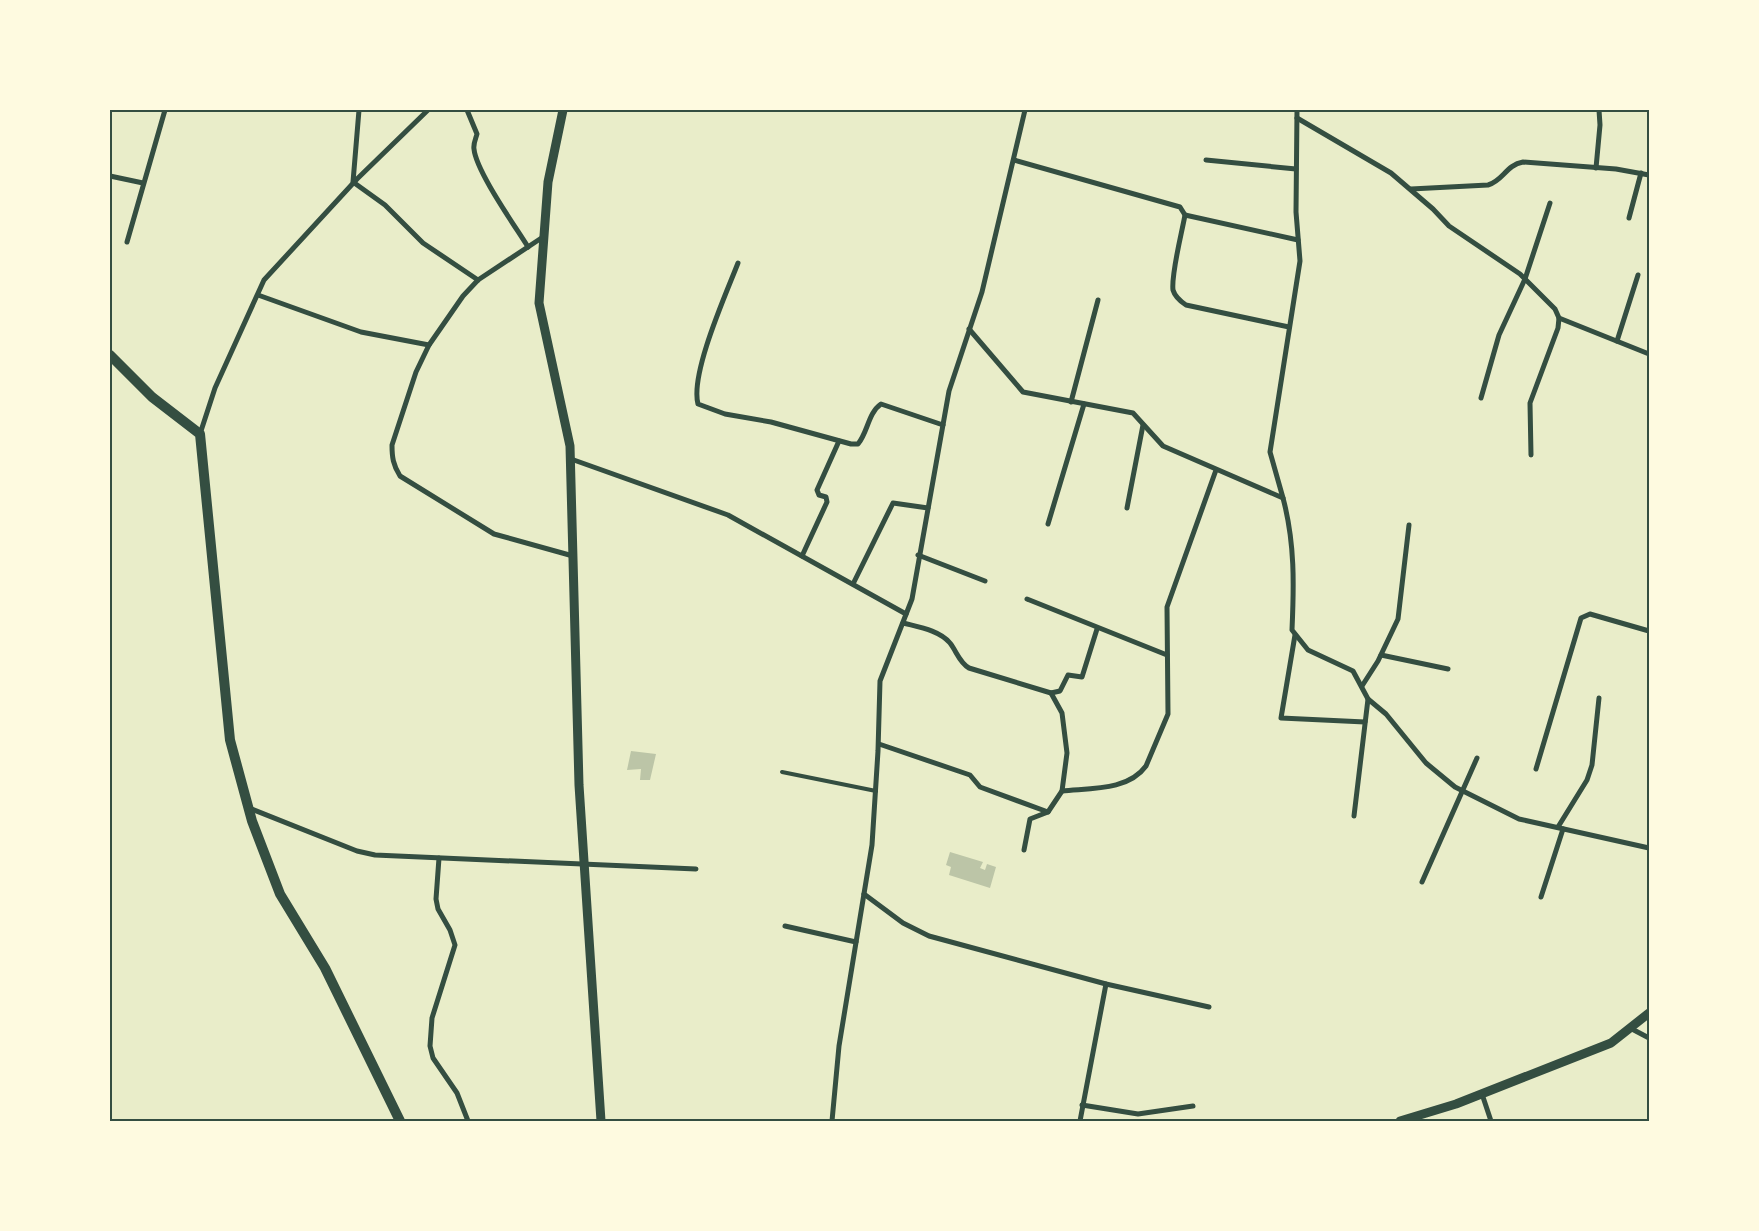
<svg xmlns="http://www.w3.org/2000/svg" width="1759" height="1231" font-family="'Alegreya Sans',sans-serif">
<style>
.building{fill:#bcc5a7}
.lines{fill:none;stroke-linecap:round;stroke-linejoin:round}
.service{stroke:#344e41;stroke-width:4}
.minor{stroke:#344e41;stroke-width:5}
.tertiary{stroke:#344e41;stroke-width:9}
.secondary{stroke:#344e41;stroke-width:10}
.neatline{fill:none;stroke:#344e41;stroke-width:2}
</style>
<rect width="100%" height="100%" fill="#e9edc9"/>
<!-- building -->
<g class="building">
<path d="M631 751 656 754 650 780H640L641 769 627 770Z"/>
<path d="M950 852 983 862 980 868 985 870 987 864 996 867 990 888 949 875 951 867 946 865Z"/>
</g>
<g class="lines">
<!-- service -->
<path class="service" d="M782 772 876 791"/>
<!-- minor -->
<g class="minor">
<path d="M359 110 353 182 385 205 423 243 478 280"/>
<path d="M467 110 477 134C476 138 473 144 474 149 476 171 515 226 528 247"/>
<path d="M1297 118 1391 173 1433 209 1449 226 1520 274 1555 309 1559 318 1558 328 1530 403 1531 455"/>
<path d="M1014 160 1180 207 1185 215C1182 232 1171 274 1173 290 1175 297 1180 301 1186 305L1289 327"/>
<path d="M1206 160 1296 169"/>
<path d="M1596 168 1600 125 1599 110"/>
<path d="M110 176 143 183"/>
<path d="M1411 189 1488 185C1503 181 1506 165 1523 162L1616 169 1649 175"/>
<path d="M1185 215 1298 240"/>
<path d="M1629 218 1641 173"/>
<path d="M543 237 478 280 463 296 429 345 416 372 392 445C392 457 393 465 400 476L494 534 573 556"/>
<path d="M127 242 165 110"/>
<path d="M738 263C726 294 690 374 698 404L725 414 771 422 851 444H858C868 432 868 413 881 404L943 425"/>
<path d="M258 295 361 332 429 345"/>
<path d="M1559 318 1649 354"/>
<path d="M969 329 1023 392 1133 413 1163 446 1283 498C1295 543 1294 585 1292 630L1308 650 1353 671 1368 699 1386 714 1426 763 1455 787 1519 819 1649 848"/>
<path d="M1617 341 1638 275"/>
<path d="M1481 398 1499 335 1525 279 1550 203"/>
<path d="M1071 402 1098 300"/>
<path d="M200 434 215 388 264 280 357 179 428 110"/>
<path d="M571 459 728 515 906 614"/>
<path d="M1283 498 1270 452 1300 261 1296 212 1297 110"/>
<path d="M1127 508 1143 425"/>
<path d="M1048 524 1084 404"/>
<path d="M918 555 985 581"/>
<path d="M802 556 827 502 826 497 819 495 817 490 839 441"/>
<path d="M853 584 893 503 928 508"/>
<path d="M1027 599 1167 655"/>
<path d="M903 623C918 627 939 630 950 643 957 652 959 662 969 668L1051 693 1060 691 1068 675 1082 677 1097 629"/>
<path d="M1295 635 1281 718 1365 722"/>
<path d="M1381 655 1448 669"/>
<path d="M1362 686 1378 661 1398 619 1409 525"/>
<path d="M879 744 970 775 980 787 1048 812"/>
<path d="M1536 769 1581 618 1590 614 1649 631"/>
<path d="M1062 791C1090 788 1128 791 1146 766L1168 714 1167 607 1216 470"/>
<path d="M249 808 357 851 375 855 696 869"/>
<path d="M1354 816 1368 699"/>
<path d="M1558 827 1587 780 1592 765 1599 698"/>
<path d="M1024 850 1030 819 1048 812 1062 791 1067 753 1062 713 1051 693"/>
<path d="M439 858 436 899 438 909 450 930 455 945 432 1018 430 1046 433 1058 457 1093 468 1121"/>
<path d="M1422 882 1477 758"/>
<path d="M864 894 903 923 929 936 1106 984 1209 1007"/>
<path d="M1541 897 1563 829"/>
<path d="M785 926 856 942"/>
<path d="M1630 1028 1649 1038"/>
<path d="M1482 1094 1491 1121"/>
<path d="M1082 1105 1138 1114 1193 1106"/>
<path d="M832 1121 839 1046 872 845 878 751 880 681 912 599 949 391 982 292 1025 110"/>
<path d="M1080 1121 1106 984"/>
</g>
<!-- tertiary -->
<g class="tertiary">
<path d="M563 110 548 182 539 303 570 446 579 785 601 1121"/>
<path d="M1400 1121 1456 1104 1611 1043 1649 1013"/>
</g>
<!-- secondary -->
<path class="secondary" d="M110 355 152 397 200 434 230 740 252 821 280 894 325 968 400 1121"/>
</g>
<!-- border -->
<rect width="1759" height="1231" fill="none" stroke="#fefae0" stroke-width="222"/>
<rect x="111" y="111" width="1537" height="1009" class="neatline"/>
</svg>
